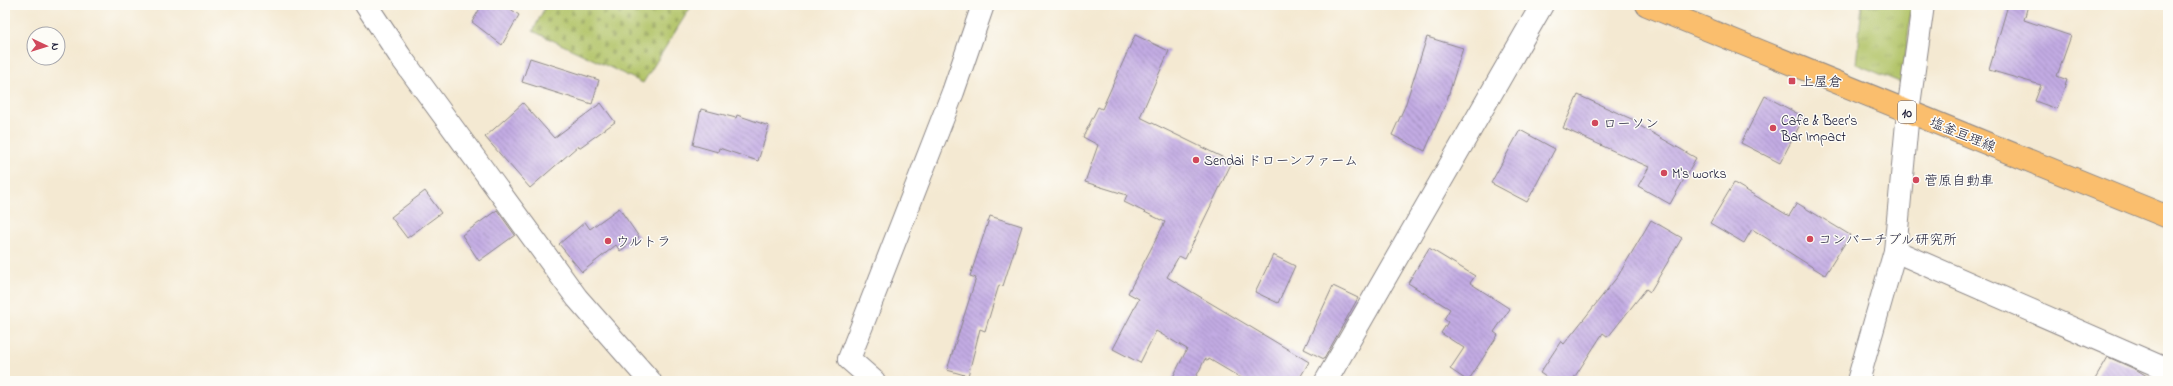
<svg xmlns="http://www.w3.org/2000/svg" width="2173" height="386" font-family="'Indie Flower','Klee One',sans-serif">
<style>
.grass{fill:url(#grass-tufts);stroke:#697250}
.cemetery{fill:url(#cemetery-stones);stroke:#697250}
.building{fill:url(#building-back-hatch)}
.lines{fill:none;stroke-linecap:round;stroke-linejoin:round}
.minor-casing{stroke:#8b8686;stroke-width:24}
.major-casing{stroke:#8b8686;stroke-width:24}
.minor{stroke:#fff;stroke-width:22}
.major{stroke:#fabe6d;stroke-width:22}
.poi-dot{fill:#d1495b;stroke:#fdfcf7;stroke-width:1.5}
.labels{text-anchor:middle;stroke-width:3;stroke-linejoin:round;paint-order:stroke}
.shield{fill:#fdfcf7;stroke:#646373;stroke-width:1}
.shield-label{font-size:13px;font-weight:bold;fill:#22223b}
.poi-label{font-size:14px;fill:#22223b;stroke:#fdfcf7;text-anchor:start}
.street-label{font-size:14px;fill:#22223b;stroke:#fdfcf7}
</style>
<defs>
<pattern id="grass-tufts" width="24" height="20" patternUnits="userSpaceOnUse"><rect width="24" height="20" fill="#b0c265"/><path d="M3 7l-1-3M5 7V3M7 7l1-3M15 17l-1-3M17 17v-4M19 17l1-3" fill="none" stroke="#97a659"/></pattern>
<pattern id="cemetery-stones" width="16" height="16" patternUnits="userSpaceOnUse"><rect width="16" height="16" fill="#b0c265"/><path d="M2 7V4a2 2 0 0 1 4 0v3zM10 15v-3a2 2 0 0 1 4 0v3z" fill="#97a659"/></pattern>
<pattern id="building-back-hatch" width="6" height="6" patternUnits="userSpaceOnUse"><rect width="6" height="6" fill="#c2abe3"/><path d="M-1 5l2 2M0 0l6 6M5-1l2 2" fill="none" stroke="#9d8bb9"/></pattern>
</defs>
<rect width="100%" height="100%" fill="#fdfcf7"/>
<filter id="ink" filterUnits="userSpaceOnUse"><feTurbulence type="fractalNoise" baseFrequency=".025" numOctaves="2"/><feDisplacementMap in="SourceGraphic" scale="8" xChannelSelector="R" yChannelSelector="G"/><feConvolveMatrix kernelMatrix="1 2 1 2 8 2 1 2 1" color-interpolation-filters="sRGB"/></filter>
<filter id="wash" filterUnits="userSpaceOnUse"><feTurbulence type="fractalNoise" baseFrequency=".012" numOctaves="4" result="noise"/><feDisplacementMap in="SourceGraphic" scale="16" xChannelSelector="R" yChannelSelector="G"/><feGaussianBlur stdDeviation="0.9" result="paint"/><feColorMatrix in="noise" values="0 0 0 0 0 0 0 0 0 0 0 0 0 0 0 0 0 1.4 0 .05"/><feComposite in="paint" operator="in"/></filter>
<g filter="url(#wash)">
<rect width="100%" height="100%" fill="#f4e9d2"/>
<!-- grass -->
<path class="grass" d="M1862 5H1912L1902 83 1856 64Z"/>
<!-- cemetery -->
<path class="cemetery" d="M546 5H692L643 83 533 31Z"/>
<g id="blocks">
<!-- building -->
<g class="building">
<path d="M482 5H505L519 15 502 45 472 22Z"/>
<path d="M2008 5H2028L2024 20 2071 36 2057 76 2067 80 2057 109 2035 101 2041 85 1989 70Z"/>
<path d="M1135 35 1169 51 1140 117 1232 162 1185 259 1179 256 1167 277 1309 362 1298 381H1246L1209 359 1208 361 1205 359 1194 381H1171L1187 349 1156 331 1140 363 1113 349 1139 299 1128 293 1165 222 1124 202 1127 195 1085 182 1098 145 1083 137 1098 107 1102 109Z"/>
<path d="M1427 37 1463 48 1446 103 1425 151 1392 135 1405 106Z"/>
<path d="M530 58 599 80 592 104 522 82Z"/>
<path d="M1578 95 1636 121 1635 123 1696 158 1670 204 1638 186 1649 167 1563 128Z"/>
<path d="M1765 96 1804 117 1780 163 1741 143Z"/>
<path d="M523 103 554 138 601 103 615 122 579 148 578 146 530 188 485 137Z"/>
<path d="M701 109 736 118 737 115 769 126 758 161 719 148 718 152 693 145Z"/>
<path d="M1520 130 1555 149 1527 202 1491 183Z"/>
<path d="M1734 183 1789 216 1797 203 1850 235 1825 275 1752 229 1744 243 1710 223Z"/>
<path d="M425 191 441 213 407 238 391 217Z"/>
<path d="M619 208 639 237 620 251 616 245 582 272 559 244 585 222 590 229Z"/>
<path d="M497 210 515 235 479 261 462 235Z"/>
<path d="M990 216 1022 226 1003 286 999 285 985 331 980 329 968 376 947 370 976 278 970 276Z"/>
<path d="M1651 220 1682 238 1650 292 1646 289 1608 337 1603 333 1572 381H1552L1540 373 1561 341 1564 344 1618 276Z"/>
<path d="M1429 248 1475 276 1470 283 1510 309 1494 332 1498 335 1468 381 1450 369 1464 348 1441 333 1448 322 1444 319 1450 309 1408 283Z"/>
<path d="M1273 255 1295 266 1278 303 1255 292Z"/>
<path d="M1333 286 1358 298 1324 359 1304 349Z"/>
<path d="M2108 357 2137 370 2155 381H2094Z"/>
</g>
</g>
</g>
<g filter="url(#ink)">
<use href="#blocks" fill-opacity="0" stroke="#8b8686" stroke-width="1"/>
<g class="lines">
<defs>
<g id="minor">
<path d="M366 5 400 56 577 298 650 381"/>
<path d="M1895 251 2168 370"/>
<path d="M874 381 849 359 953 92 983 5"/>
<path d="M1326 381 1542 5"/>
<path d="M1858 381 1895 251 1908 112 1923 5"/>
</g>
<path id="major" d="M1647 5 2168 217"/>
</defs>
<!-- minor casing -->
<use href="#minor" class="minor-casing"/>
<!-- major casing -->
<use href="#major" class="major-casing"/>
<!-- minor -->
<use href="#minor" class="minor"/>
<!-- major -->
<use href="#major" class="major"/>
</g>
</g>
<!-- markers -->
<g class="poi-dot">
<rect x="1788" y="77" width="8" height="8" rx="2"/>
<circle cx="1595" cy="123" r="4"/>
<circle cx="1773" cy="128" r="4"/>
<circle cx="1196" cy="160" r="4"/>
<circle cx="1664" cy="173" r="4"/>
<circle cx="1916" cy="180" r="4"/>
<circle cx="1810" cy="239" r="4"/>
<circle cx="608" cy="241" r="4"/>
</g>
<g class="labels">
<!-- shield labels -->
<rect class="shield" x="1898" y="101" width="18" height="22" rx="3"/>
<g class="shield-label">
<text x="1907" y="117">10</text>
</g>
<!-- poi labels -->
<g class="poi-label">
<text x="1800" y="86">上屋倉</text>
<text x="1781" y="125">Cafe &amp; Beer's<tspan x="1781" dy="16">Bar Impact</tspan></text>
<text x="1603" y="128">ローソン</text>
<text x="1204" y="165">Sendai ドローンファーム</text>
<text x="1672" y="178">M's works</text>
<text x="1924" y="185">菅原自動車</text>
<text x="1818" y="244">コンバーチブル研究所</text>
<text x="616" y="246">ウルトラ</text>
</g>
<!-- street labels -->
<g class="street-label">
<text transform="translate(1963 134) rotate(22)" y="5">塩釜亘理線</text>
</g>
</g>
<!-- margin -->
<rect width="2173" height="386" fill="none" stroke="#fdfcf7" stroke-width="20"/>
<!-- north arrow -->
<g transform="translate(46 46) rotate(94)"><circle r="19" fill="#fdfcf7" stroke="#a5a5ac"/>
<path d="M0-3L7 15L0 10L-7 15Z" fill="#d1495b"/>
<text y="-6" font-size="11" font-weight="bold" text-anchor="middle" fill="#22223b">N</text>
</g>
</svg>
